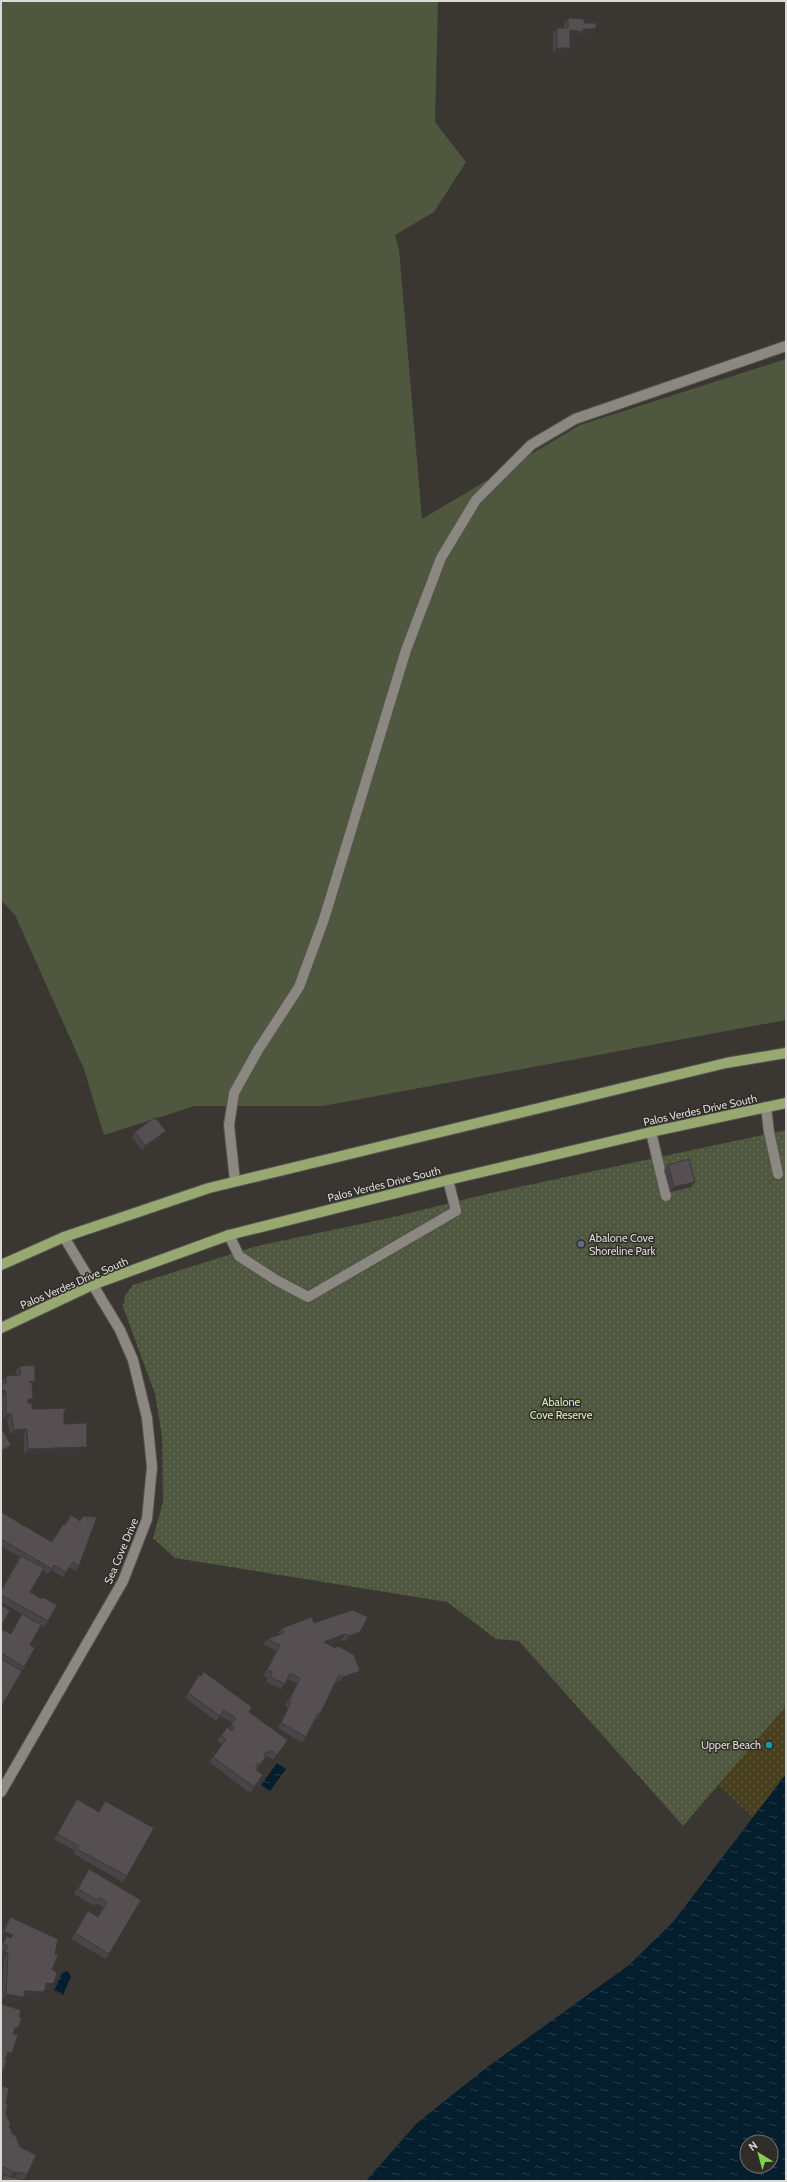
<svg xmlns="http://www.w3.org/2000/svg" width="787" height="2182" font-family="Cabin,sans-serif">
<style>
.grass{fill:#4f573f}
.sand{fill:url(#sand-dots)}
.park{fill:url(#park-dots)}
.water{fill:url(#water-ripples);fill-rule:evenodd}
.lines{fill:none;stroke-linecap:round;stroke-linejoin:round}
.minor-casing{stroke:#55534f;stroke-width:12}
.major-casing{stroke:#55534f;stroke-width:12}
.minor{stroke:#8b8882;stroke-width:10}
.major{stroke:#97a871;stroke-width:10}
.wall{fill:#494447}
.shaded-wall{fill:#3c3739}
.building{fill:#554f52;stroke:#3c3739}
.service-dot{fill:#5c6f8a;stroke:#302d29;stroke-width:1.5}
.culture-dot{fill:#0f9aa8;stroke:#302d29;stroke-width:1.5}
.labels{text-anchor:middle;stroke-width:3;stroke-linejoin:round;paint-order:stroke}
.street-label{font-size:11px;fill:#dcdad7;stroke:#302d29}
.poi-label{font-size:11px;fill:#dcdad7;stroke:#302d29;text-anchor:start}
.park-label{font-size:11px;fill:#dbecb6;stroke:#302d29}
</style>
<defs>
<pattern id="sand-dots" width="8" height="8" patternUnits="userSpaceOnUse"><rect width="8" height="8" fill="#483f1f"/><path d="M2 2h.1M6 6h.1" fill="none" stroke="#625a3f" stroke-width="1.8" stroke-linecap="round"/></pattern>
<pattern id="park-dots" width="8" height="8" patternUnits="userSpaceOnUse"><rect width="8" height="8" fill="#4f573f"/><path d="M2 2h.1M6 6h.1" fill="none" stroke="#686f5a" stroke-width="1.8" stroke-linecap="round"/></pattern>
<pattern id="water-ripples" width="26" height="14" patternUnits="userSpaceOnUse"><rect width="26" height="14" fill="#041e2d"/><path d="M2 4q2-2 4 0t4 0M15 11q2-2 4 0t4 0" fill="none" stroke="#283e4b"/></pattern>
</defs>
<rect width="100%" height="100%" fill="#3a3732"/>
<!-- grass -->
<path class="grass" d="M1 1H438L435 122 466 162 434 212 395 235 399 249 422 519 580 425 786 359V1020L323 1106H195L104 1135 84 1069 15 915 1 900Z"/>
<!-- sand -->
<path class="sand" d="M786 1706V1775L753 1817 718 1785Z"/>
<!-- park -->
<path class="park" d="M786 1130V1706L683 1826 519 1641 496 1639 447 1602 175 1558 153 1538 163 1502 162 1436 155 1394 122 1304 125 1303 124 1297 133 1285 257 1246 389 1218 491 1193Z"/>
<!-- water -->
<g class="water">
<path d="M277 1763 286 1769 270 1791 261 1785Z"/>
<path d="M786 1774V2181H366L417 2123 486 2068 629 1965 673 1922ZM747 2142H771V2166H747Z"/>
<path d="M68 1971 71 1977 63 1995 54 1991 62 1973Z"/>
</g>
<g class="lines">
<defs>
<g id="minor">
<path d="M766 1107 769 1132 778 1174"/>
<path d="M651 1132 666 1196"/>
<path d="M235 1181 229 1125 234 1093 258 1050 299 987 324 919 406 650 441 558 476 500 531 445 575 419 786 346"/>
<path d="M229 1235 239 1256 276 1280 308 1297 456 1211 448 1180"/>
<path d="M1 1792 123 1581 147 1519 152 1467 147 1418 133 1360 120 1330 64 1237"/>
</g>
<g id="major">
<path d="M1 1265 64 1237 209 1188 726 1063 786 1053"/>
<path d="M1 1328 92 1285 229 1235 448 1180 651 1132 786 1103"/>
</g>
</defs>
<!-- minor casing -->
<use href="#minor" class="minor-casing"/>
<!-- major casing -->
<use href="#major" class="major-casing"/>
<!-- minor -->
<use href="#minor" class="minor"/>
<!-- major -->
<use href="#major" class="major"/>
</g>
<!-- wall -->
<g class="wall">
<path d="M568 18 584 23 592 35H581L579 37 570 36V48L566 54 553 53V34L557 28H564V23Z"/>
<path d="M166 1131 162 1137 142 1151 132 1137 135 1132Z"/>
<path d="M668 1165 691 1187 670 1192 664 1170Z"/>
<path d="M20 1366 35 1381 32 1386 33 1399 30 1403 32 1409 64 1413V1424L84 1452 24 1454V1435H10L7 1419 3 1420 2 1397H1V1384L2 1383V1381L6 1376 16 1375V1371Z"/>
<path d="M1 1512 51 1542 63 1524 65 1525 71 1515 80 1521 83 1516 79 1566 76 1571 69 1567 63 1577 51 1570 48 1574 42 1570 30 1592 48 1621 44 1627 41 1625 30 1645 24 1667 1 1707V1629L10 1634 22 1614 1 1602V1590L20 1557 1 1546Z"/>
<path d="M314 1623 356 1637 345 1641 341 1640 328 1645 360 1671 356 1676 339 1682 336 1681 320 1714 316 1720 315 1719 306 1737 302 1743 278 1728 288 1708 285 1706 297 1683 287 1679 281 1689 266 1682 268 1678 263 1676 276 1651 263 1644 267 1639 279 1635 278 1633 282 1628Z"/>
<path d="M199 1675 288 1740 273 1760 267 1756 256 1770V1769L263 1775 250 1793 209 1762 222 1745 217 1741 227 1727 229 1729 233 1723 220 1716 216 1721 185 1698Z"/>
<path d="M77 1799 98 1812 105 1801 127 1876 123 1882 74 1854 75 1851 54 1839 73 1805Z"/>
<path d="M89 1869 141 1900 106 1959 71 1939 88 1911 98 1916 103 1907 96 1903 94 1906 74 1894Z"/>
<path d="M10 1917 55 1954 50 1987 48 1989H45V1990L41 1995 38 1998 24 1996 20 2003 2 1999 4 1958 2 1957 4 1952 1 1950V1946L5 1939 1 1937V1934L7 1922Z"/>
<path d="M1 2086 6 2104V2114L10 2127 27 2175 23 2180 29 2181H1V2178L3 2175 7 2176 1 2173Z"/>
</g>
<!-- shaded-wall -->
<g class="shaded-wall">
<path d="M583 29H596L592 35H581L579 37 566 36 570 30Z"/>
<path d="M557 48H570L566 54 553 53Z"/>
<path d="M166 1131 162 1137 142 1151 145 1146Z"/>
<path d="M695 1182 691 1187 670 1192 674 1187Z"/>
<path d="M35 1381 32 1387 29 1382Z"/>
<path d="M2 1391H6L2 1397H1V1393Z"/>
<path d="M28 1399H33L29 1404H24Z"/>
<path d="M6 1414H11L7 1419 3 1420Z"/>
<path d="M27 1429 24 1435H10L14 1430Z"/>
<path d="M11 1445 6 1453 1 1456V1451Z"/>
<path d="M87 1447 84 1452 24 1454 28 1449Z"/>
<path d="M360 1632 356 1637 345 1641 349 1636Z"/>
<path d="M345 1634 341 1640 320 1648 324 1642Z"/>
<path d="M360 1671 356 1676 339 1682 343 1677Z"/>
<path d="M4 1932 13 1935 9 1941 7 1936 5 1939 1 1937V1935Z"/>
<path d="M5 1952 8 1953 4 1958 2 1957Z"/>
<path d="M54 1982 50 1987 48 1989 42 1988 46 1983Z"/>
<path d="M45 1990 41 1995 38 1998 21 1996 24 1991Z"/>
<path d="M6 1994 24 1997 20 2003 2 1999Z"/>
<path d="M15 2028H18L14 2034 12 2033Z"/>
<path d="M8 2052 12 2053 8 2058 4 2057Z"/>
<path d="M14 2172 18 2173 14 2179 10 2178Z"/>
</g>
<!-- building -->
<g class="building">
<path d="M568 18 584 19V23H596V29H583V32L570 30V48H557V28H568Z"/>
<path d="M155 1117 166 1131 145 1146 135 1132Z"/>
<path d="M689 1159 695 1182 674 1187 668 1165Z"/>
<path d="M35 1365V1381L29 1382 32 1383 33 1399H28V1403H32V1409L66 1408V1410L64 1411V1424L87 1423V1447L28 1449 27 1429 14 1430 11 1414H6V1391H2V1383H6V1376L20 1375V1366Z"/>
<path d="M1 1427 11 1445 1 1451Z"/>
<path d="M1 1512 52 1542 63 1524 65 1525 71 1515 80 1521 83 1516 97 1517 79 1566 73 1562 66 1572 54 1565 52 1569 1 1539Z"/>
<path d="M21 1556 44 1568 30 1592 42 1599 43 1597 57 1605 48 1621 1 1595V1591Z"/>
<path d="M1 1605 10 1610 1 1627Z"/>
<path d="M352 1610 368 1617 360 1632 349 1636 345 1634 324 1642 335 1648 338 1646 354 1655 360 1671 343 1677 339 1675 320 1714 318 1713 306 1737 281 1723 291 1702 289 1701 300 1678 290 1673 285 1684 270 1677 272 1672 267 1670 280 1645 267 1639 284 1633 282 1628 312 1617 314 1623Z"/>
<path d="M22 1614 41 1625 30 1645 35 1648 24 1667 1 1653V1629L11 1634Z"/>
<path d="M1 1659 22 1671 1 1707Z"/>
<path d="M204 1672 252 1707 249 1712 288 1740 277 1755 271 1750 269 1753 267 1751 264 1755 266 1756 260 1765 258 1763 256 1767V1770L263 1775 254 1787 213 1757 226 1739 221 1736 227 1727 232 1731 234 1728 231 1725 236 1718 224 1710 220 1716 188 1693 199 1675 201 1676Z"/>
<path d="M77 1799 99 1812 105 1801 154 1828 127 1876 77 1849 79 1846 57 1834Z"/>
<path d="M89 1869 141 1900 109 1954 75 1933 88 1911 98 1917 107 1902 99 1897 97 1900 78 1889Z"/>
<path d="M10 1917 58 1939 55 1954 58 1956 52 1969 57 1973 54 1982 52 1984 46 1983 45 1990 42 1992 24 1991V1997L6 1994 8 1953 5 1952 8 1946 3 1944 7 1936 11 1938 13 1935 4 1932Z"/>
<path d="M1 2004 21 2010 19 2017H22L18 2028H15L13 2034 18 2035 12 2053 8 2052 5 2060 7 2061 1 2075Z"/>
<path d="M1 2086 9 2088 6 2104H8L6 2114 11 2125 9 2126 13 2135 15 2134 20 2147 36 2155 27 2175 19 2172 18 2173 14 2172 1 2166Z"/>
<path d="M3 2175 29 2181H2Z"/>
</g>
<!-- markers -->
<circle class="service-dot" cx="581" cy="1244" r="4"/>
<circle class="culture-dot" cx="769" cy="1745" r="4"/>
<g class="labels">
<!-- street labels -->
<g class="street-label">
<text transform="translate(700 1110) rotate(-12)" y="4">Palos Verdes Drive South</text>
<text transform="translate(384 1184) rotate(-14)" y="4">Palos Verdes Drive South</text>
<text transform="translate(74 1283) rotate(-23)" y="4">Palos Verdes Drive South</text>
<text transform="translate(121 1551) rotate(-67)" y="4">Sea Cove Drive</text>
</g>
<!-- poi labels -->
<g class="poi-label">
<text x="589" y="1242">Abalone Cove<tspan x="589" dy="13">Shoreline Park</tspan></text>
<text x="761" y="1749" text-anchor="end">Upper Beach</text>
</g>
<!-- park labels -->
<g class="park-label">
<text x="561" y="1406">Abalone<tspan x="561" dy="13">Cove Reserve</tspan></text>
</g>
</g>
<!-- border -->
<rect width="787" height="2182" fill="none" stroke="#dcdad7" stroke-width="4"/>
<!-- north arrow -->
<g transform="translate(759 2154) rotate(323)"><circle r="19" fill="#302d29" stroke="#75726f"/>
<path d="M0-3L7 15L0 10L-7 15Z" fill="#84cf4d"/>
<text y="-6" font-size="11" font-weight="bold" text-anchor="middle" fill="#dcdad7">N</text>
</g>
</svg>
